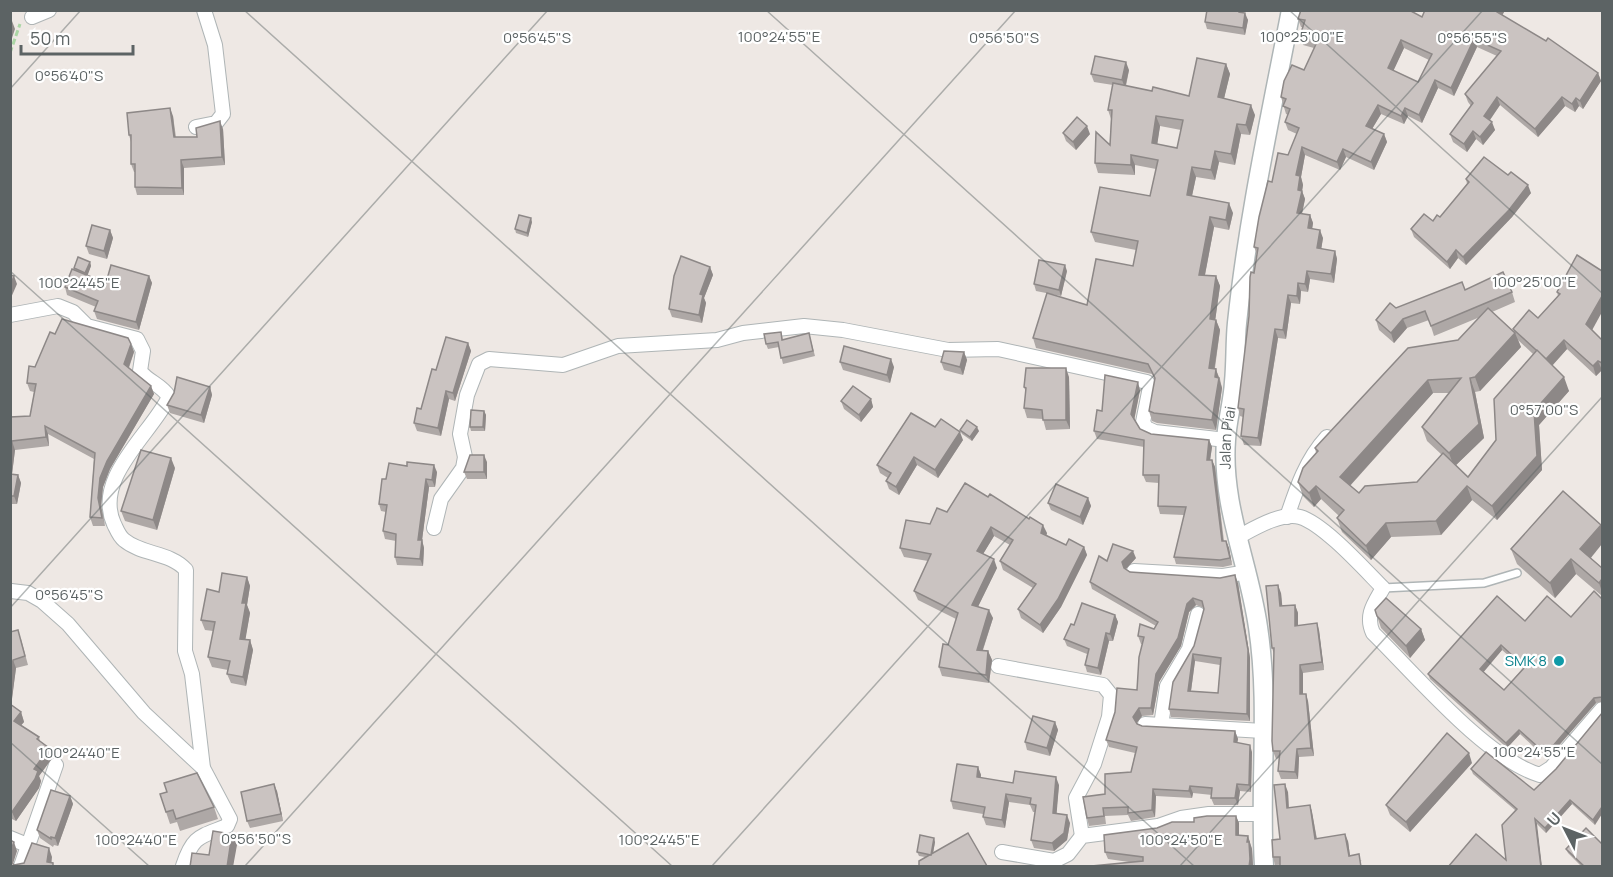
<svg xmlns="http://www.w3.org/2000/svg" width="1613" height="877" font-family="Manrope,sans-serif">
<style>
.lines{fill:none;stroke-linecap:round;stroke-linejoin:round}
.lane-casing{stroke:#afb5b6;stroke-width:10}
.street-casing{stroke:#afb5b6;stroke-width:16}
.secondary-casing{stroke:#aeb5b6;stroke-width:21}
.path{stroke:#abd6a5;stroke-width:3;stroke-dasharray:6 3;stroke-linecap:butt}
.lane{stroke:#fff;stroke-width:7}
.street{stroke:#fff;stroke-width:14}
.secondary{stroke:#fff;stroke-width:18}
.wall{fill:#aea8a6;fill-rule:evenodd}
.shaded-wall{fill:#8d8887}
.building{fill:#cac3c1;stroke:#8d8887;stroke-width:1.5;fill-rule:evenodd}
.ticks{fill:none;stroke:#5c6364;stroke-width:1.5;stroke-opacity:0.45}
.culture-dot{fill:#0f9aa8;stroke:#fff;stroke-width:2}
.labels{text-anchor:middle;stroke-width:4.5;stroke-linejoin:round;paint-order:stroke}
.street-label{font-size:15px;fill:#5c6364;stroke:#fff}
.culture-label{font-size:15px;fill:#0d838f;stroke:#fff;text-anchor:end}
.ticks-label{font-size:15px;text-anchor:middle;fill:#5c6364;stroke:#fff;stroke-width:4.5;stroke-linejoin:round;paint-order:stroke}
</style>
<rect width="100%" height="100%" fill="#eee8e4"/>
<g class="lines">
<defs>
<path id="lane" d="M1383 588 1484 583 1517 573"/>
<g id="street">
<path d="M32 17 49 10"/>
<path d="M196 127 216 123 223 114 215 45 204 10"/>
<path d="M10 315 58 306 73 312 87 326 137 339 143 351 140 371C148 382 162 385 169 397 151 434 93 478 114 524 117 530 119 536 124 540 142 555 170 552 186 570L185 651 192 674 203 768 230 819 227 826C200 837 193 835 183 866"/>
<path d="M1287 517C1297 487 1306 460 1327 437"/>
<path d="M434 528 441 499 463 468 465 457 460 434 467 395 479 364 489 359 563 365 618 346 717 340 743 333 804 326 843 330 948 350 998 349 1147 382 1150 387 1143 422 1146 428 1155 432 1226 440"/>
<path d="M1238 537C1255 528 1281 512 1300 517 1324 524 1365 570 1383 588 1374 604 1365 615 1373 633 1415 674 1486 759 1540 775L1551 768 1602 709"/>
<path d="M1134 571 1223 576 1248 572"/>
<path d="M11 591 28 593 42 601 68 624 144 713 203 768"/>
<path d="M998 666 1103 685 1111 695 1109 717 1094 764 1076 798 1082 836"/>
<path d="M1145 724 1263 731"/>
<path d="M1161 725 1167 686 1189 649 1198 614"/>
<path d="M10 838 27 845"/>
<path d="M1002 852 1054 861 1068 854 1082 836 1158 826 1181 818 1209 814H1261"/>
<path d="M21 866 56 765"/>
</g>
<g id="secondary">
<path id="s1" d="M1264 866C1259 787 1270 706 1258 627 1249 564 1221 505 1226 440 1227 421 1233 401 1234 382 1236 362 1235 342 1237 323 1248 218 1271 114 1291 10"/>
</g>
</defs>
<!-- lane casing -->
<use href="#lane" class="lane-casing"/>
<!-- street casing -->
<use href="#street" class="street-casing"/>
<!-- secondary casing -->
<use href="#secondary" class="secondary-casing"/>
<!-- path -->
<path class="path" d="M10 53 20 24"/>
<!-- lane -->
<use href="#lane" class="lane"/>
<!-- street -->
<use href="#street" class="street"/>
<!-- secondary -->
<use href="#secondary" class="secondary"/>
</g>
<!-- wall -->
<g class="wall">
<path d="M1243 10V13L1248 20 1245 35 1207 29 1205 22Z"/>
<path d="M1504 12 1502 15 1598 73 1601 81 1583 109 1579 106 1575 112 1565 106 1538 137 1500 105 1490 120 1495 130 1483 145 1476 139 1467 152 1453 142 1450 134 1471 106 1468 102 1465 94 1497 56 1477 47 1454 96 1438 88 1422 123 1408 116 1404 124 1381 114 1372 129 1384 134 1387 142 1374 170 1346 157 1340 170 1305 155 1301 177 1303 185 1302 191 1305 199 1302 214 1310 215 1313 223 1312 229 1323 238 1321 249 1335 251 1337 259 1334 283 1310 279 1308 292 1301 291 1300 304 1291 303 1286 339 1278 338 1261 446 1244 445 1241 436 1243 417 1240 416 1238 408 1257 254 1254 247 1272 182 1288 155 1297 134 1288 130 1285 122 1288 115 1286 114 1281 97 1304 70 1314 48 1303 45 1300 36 1303 27H1301L1298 19 1422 17ZM1404 48 1429 60 1418 82 1393 71Z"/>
<path d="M1226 64 1230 74 1224 98 1255 115 1250 135 1241 134 1235 165 1219 162 1215 180 1196 177 1192 196 1233 213 1229 230 1214 227 1205 275 1216 276 1220 286 1215 320H1216L1220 330 1215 368 1220 379 1222 388 1216 430 1157 423 1152 421 1149 411 1155 380 1152 374 1036 348 1033 338 1087 305 1133 266 1136 250 1095 242 1091 232 1150 196 1156 169 1135 165V175L1098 173 1095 163 1110 145 1111 119 1108 110 1113 85 1094 82 1091 74 1129 70 1126 86 1152 91 1189 96ZM1160 126 1181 130 1177 148 1157 144Z"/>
<path d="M173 116 176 137H197L223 129 225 165 184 168V195H137L135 187V172H134L131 164V142L129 135Z"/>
<path d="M1063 133 1090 134 1076 150 1066 141Z"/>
<path d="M1466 179 1531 193 1512 217 1466 265 1458 258 1450 269 1414 237 1411 229 1440 217 1467 184Z"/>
<path d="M532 222 528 237 516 233 515 229Z"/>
<path d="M110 230 113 238 107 259 89 254 86 246Z"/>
<path d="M1577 255 1592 330 1602 340V371V370L1596 376 1567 349 1552 366 1569 391 1539 425 1542 470 1497 520 1472 500 1441 535 1391 537 1371 560 1342 532 1337 518 1339 516 1321 499 1314 507 1303 496 1298 482 1316 453 1315 448 1458 340 1480 317 1434 336 1429 320 1407 328 1394 343 1379 330 1376 320 1396 308 1465 290 1512 292 1515 302 1492 312 1514 332 1513 329 1538 318 1558 296 1557 292ZM1518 340 1533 354 1496 440 1468 477 1456 465 1484 438 1475 392 1480 391 1521 347ZM1433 393H1449L1422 427 1427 441 1442 455 1417 482 1359 493 1350 486Z"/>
<path d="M90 262 91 266 87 275 106 283 149 276 152 283 139 330 97 319 94 311 96 307 67 295 65 287 74 269V268Z"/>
<path d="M710 267 713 275 704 298 706 303 702 323 672 317 669 309Z"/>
<path d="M1067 271 1061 296 1036 291 1034 284Z"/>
<path d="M781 332 783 340 809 333 815 356 783 364 779 347 768 349 766 344Z"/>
<path d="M55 334 131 344 134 352 129 368 151 386 154 394 110 469 103 487 101 506 105 526H93L90 517 94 459 48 434 49 446 15 450 12 474 18 475 21 483 17 504H10V417L30 416 34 392 30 391 27 383 35 367Z"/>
<path d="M468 343 471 351 455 401 449 399 441 436 417 431 414 423 421 409 436 370Z"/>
<path d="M964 352 967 360 963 375 944 370 941 362Z"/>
<path d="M840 362 894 367 890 383 843 370Z"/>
<path d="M1069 377 1070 429 1046 430 1043 419 1027 418 1024 408 1026 392 1024 387Z"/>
<path d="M210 387 212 395 204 423 170 413 167 405Z"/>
<path d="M1140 390 1134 419 1140 429 1151 434 1209 440 1212 447 1210 460H1212L1215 467 1224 541H1226L1229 548 1232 565 1223 567 1176 564 1174 557 1184 515 1160 514 1158 506 1159 483 1146 482 1143 475 1144 447 1097 439 1094 431 1102 411Z"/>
<path d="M871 399 873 407 861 422 844 409 841 401Z"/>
<path d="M484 411 486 415 485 431H471L470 427Z"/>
<path d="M935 427 963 440 938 478 917 465 899 495 889 489 886 481 888 478 880 473 877 465Z"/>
<path d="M960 430 979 431 972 441 962 434Z"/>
<path d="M487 462V479H467L464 472Z"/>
<path d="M175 468 157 530 125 521 121 511Z"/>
<path d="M437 472 435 487H429L422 540 424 548 423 566 397 565 395 557 396 541 385 539 383 531 386 512 381 511 379 504Z"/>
<path d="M1088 498 1091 506 1083 525 1051 510 1048 503Z"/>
<path d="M947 512 1047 533 1046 535 1066 545 1084 547 1087 555 1061 607 1043 633 1021 618 1018 609 1033 588 1003 570 1000 561 1010 545 994 536 983 554 997 568 978 606 993 618 983 650 988 651 992 660 989 683 942 676 939 667 948 645 956 619 918 600 914 591 928 561 904 557 900 548 930 524Z"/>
<path d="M1511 549 1591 558 1602 568V596L1576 574 1555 598 1517 564Z"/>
<path d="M1136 558 1126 569 1130 572 1238 583 1250 658V721L1171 717 1169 709 1194 646 1204 609V608L1196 605 1189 612 1181 646 1159 682 1153 715 1142 716 1137 723 1142 726 1235 731 1238 739 1237 743 1252 752 1251 792 1240 791 1238 805H1214L1211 798 1212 795 1193 793 1192 798 1156 796 1155 817 1131 821 1128 815 1105 816 1106 824 1089 826 1087 818 1105 794 1131 772 1135 753 1109 747 1106 740 1137 690 1142 644H1141L1138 636 1154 629 1156 626 1092 589 1090 582 1107 561ZM1195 661 1220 665 1218 693 1191 691Z"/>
<path d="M247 577 250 586 247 605 250 613 245 639 250 640 253 650 246 686 231 683 227 674 228 670 212 667 208 657 213 631 205 630 201 620 219 592Z"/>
<path d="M1281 593 1282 606 1295 605 1298 613V625L1319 630 1324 670 1303 673V694L1308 701 1314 756 1299 757 1298 779H1281L1278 771 1279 758 1276 759 1273 751 1274 654 1272 648Z"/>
<path d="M1602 599V702L1596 703 1547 759 1520 734 1507 748 1430 679 1428 674 1525 621 1571 617ZM1502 650 1523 668 1504 690 1483 672Z"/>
<path d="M1115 615 1118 622 1113 641H1109L1101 675 1087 672 1085 665 1087 654 1067 646 1064 639 1074 625Z"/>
<path d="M1377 616 1421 629 1425 640 1410 658 1381 628Z"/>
<path d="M10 632 21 639 28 665 16 668 11 704 21 712 24 722 21 725 39 737 40 741 49 748 53 757 39 776 41 781 39 788 16 821 10 818Z"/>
<path d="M1602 713 1595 825 1572 804 1546 833 1537 824 1506 860 1515 810 1473 774 1471 769 1534 790 1556 769Z"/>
<path d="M1055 722 1058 730 1050 756 1027 750 1025 742Z"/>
<path d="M1472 763 1410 832 1390 815 1386 805Z"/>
<path d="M978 767 981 775V778L1013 783 1059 785 1056 814 1070 823 1067 840 1054 851 1034 848 1031 840 1035 812H1033L1030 805 1009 802 1005 828 986 825 983 817V814L953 809 951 801Z"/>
<path d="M277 791 283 821 250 828 247 821Z"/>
<path d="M1288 792 1289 808 1310 805 1312 812 1317 839 1348 841 1350 856 1362 861 1275 865 1273 857 1280 839Z"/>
<path d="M160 794 214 807 218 819 180 831 177 822 170 824Z"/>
<path d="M70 796 73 804 58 846 54 845 53 847 40 838 37 830Z"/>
<path d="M1236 816 1239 823V835L1248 836 1250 843 1252 849 1253 866 1129 862 1108 859 1105 852 1194 822Z"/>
<path d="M968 833 987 867H919L925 857 919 856 917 852 935 842 933 853Z"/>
<path d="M1566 849 1602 867H1582L1568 853Z"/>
</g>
<!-- shaded-wall -->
<g class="shaded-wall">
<path d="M1498 10H1504V12L1500 20 1497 12Z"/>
<path d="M1245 13 1248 20 1245 35 1243 28Z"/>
<path d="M12 21 15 29 10 44V26Z"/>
<path d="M1474 39 1477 47 1454 96 1451 88Z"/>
<path d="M1401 40 1404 48 1391 76 1388 68Z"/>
<path d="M1126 62 1129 70 1125 88 1122 80Z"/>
<path d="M1226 64 1230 74 1222 107 1218 97Z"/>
<path d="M1598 73 1601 81 1583 109 1580 101Z"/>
<path d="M1435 80 1438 88 1422 123 1419 115Z"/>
<path d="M1497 97 1500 105 1487 124 1484 116Z"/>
<path d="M1562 97 1565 106 1538 137 1535 129Z"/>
<path d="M1576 98 1579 106 1575 112 1572 104Z"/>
<path d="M1251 105 1255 115 1250 135 1246 125Z"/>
<path d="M1378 105 1381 114 1369 134 1366 126Z"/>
<path d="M170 108 173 116 176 145 174 137Z"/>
<path d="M1405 108 1408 116 1404 124 1401 116Z"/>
<path d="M1156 116 1160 126 1156 153 1152 143Z"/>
<path d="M220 121 223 129 225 165 222 157Z"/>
<path d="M1492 122 1495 130 1483 145 1480 137Z"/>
<path d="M1237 124 1241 134 1235 165 1231 154Z"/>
<path d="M1087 126 1090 134 1076 150 1073 142Z"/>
<path d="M1473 131 1476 139 1467 152 1464 144Z"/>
<path d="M1384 134 1387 142 1374 170 1371 162Z"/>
<path d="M1302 147 1305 155 1301 177 1303 185 1302 191 1305 199 1300 222 1297 213 1298 190 1296 175Z"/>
<path d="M1343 149 1346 157 1340 170 1337 162Z"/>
<path d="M1215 151 1219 162 1215 180 1211 170Z"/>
<path d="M1131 155 1135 165V175L1131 165Z"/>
<path d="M181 160 184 168V195L182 188Z"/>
<path d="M1192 167 1196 177 1190 205 1187 195Z"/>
<path d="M1528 185 1531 193 1512 217 1466 265 1463 257Z"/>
<path d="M1229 203 1233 213 1229 230 1226 220Z"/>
<path d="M1310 215 1313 223 1311 236 1308 228Z"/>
<path d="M1210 217 1214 227 1203 285 1199 275Z"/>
<path d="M531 218 532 222 528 237 527 233Z"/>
<path d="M110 230 113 238 107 259 104 251Z"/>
<path d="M1320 230 1323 238 1320 257 1317 248Z"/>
<path d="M1456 250 1458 258 1450 269 1447 262Z"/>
<path d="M1335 251 1337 259 1334 283 1331 274Z"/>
<path d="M90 262 91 266 87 277 85 273Z"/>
<path d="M1065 265 1067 271 1061 296 1059 290Z"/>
<path d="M710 267 713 275 704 298 706 303 702 323 699 315 700 294Z"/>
<path d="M1307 271 1310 279 1308 292 1305 284Z"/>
<path d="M14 276 17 284 10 300V286Z"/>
<path d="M149 276 152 283 139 330 136 322Z"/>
<path d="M1216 276 1220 286 1214 329 1210 319Z"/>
<path d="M1298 283 1301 291 1300 304 1297 296Z"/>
<path d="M1288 295 1291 303 1286 339 1283 330Z"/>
<path d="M1602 296V312L1590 334 1586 324Z"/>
<path d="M1403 319 1407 328 1394 343 1391 333Z"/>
<path d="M1216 320 1220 330 1213 378 1209 368Z"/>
<path d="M1275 329 1278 338 1261 446 1258 438Z"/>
<path d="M1515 333 1521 347 1480 391 1475 377Z"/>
<path d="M1564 340 1567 349 1549 369 1546 359Z"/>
<path d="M468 343 471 351 455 401 453 393Z"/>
<path d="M131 344 134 352 127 372 124 364Z"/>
<path d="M964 352 967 360 963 375 960 367Z"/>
<path d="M891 359 894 367 890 383 887 375Z"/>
<path d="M1598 361 1602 370 1596 376 1593 366Z"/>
<path d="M1066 368 1069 377 1070 429 1066 420Z"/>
<path d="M1216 369 1222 388 1216 430 1212 420Z"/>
<path d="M1564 377 1569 391 1539 425 1542 470 1497 520 1492 506 1534 411Z"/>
<path d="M1470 378 1475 392 1484 438 1454 467 1449 453Z"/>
<path d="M1428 380 1433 393 1345 491 1340 477Z"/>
<path d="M1138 382 1140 390 1134 421 1131 414Z"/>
<path d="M151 386 154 394 110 469 103 487 101 506 105 526 98 498 100 478 107 461Z"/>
<path d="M210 387 212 395 204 423 201 415Z"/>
<path d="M446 391 449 399 441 436 438 428Z"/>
<path d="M871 399 873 407 861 422 859 415Z"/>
<path d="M484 411 486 415 485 431 483 427Z"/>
<path d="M45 426 48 434 49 446 46 437Z"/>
<path d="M977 427 979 431 972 441 970 437Z"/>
<path d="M960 432 963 440 938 478 935 470Z"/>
<path d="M1209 440 1212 447 1209 467 1207 460Z"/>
<path d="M12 441 15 450 11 482 10 479V452Z"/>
<path d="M484 455 487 462V479L484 472Z"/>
<path d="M914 457 917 465 899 495 896 487Z"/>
<path d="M171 458 175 468 157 530 153 520Z"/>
<path d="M1212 460 1215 467 1224 548 1222 541Z"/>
<path d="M434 465 437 472 435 487 432 480Z"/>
<path d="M18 475 21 483 17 504 14 496Z"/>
<path d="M426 479 429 487 421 548 418 540Z"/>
<path d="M1316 486 1321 499 1314 507 1309 493Z"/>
<path d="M1467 486 1472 500 1441 535 1436 521Z"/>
<path d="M1088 498 1091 506 1083 525 1080 517Z"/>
<path d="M1386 523 1391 537 1371 560 1366 546Z"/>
<path d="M1043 525 1047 533 1045 541 1041 533Z"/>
<path d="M1601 525 1602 528V544L1586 564 1580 549Z"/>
<path d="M991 527 994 536 980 559 977 551Z"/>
<path d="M422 540 424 548 423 566 420 559Z"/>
<path d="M1226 541 1229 548 1232 565 1230 558Z"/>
<path d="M1084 547 1087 555 1061 607 1043 633 1040 625Z"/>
<path d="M1133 551 1136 558 1125 570 1124 568 1122 562Z"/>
<path d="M994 559 997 568 975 613 972 605Z"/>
<path d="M1571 559 1576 574 1555 598 1550 583Z"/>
<path d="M1235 575 1238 583 1250 658V721L1247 714Z"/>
<path d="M247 577 250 586 247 605 250 613 244 648 240 639 242 603Z"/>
<path d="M1602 579V592L1599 583Z"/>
<path d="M1278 585 1281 593 1283 613 1280 606Z"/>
<path d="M1193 598 1196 605 1189 612 1181 646 1159 682 1153 715 1151 708 1156 674 1187 604Z"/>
<path d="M1295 605 1298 613V633L1295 626Z"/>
<path d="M989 610 993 618 980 658 977 650Z"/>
<path d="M1115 615 1118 622 1113 641 1110 634Z"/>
<path d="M1317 623 1319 630 1324 670 1322 662Z"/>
<path d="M1421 629 1425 640 1410 658 1406 646Z"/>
<path d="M1106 633 1109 641 1101 675 1098 668Z"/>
<path d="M250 640 253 650 246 686 243 677Z"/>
<path d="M1501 645 1502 650 1482 674 1480 669Z"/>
<path d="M988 651 992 660 989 683 986 675Z"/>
<path d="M1193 654 1195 661 1190 698 1188 691Z"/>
<path d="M13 660 16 668 11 707 10 678Z"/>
<path d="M1300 665 1303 673V702L1300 694Z"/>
<path d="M1306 694 1308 701 1314 756 1311 748Z"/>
<path d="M1594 698 1596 703 1547 759 1546 754Z"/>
<path d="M1139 708 1142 716 1136 724 1133 717Z"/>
<path d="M21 712 24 722 17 730 14 721Z"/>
<path d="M1055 722 1058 730 1050 756 1047 748Z"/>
<path d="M1519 730 1520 734 1507 748 1506 743Z"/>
<path d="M1235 731 1238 739 1236 749 1234 742Z"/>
<path d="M1250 745 1252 752 1251 792 1249 785Z"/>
<path d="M49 748 53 757 39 776 41 781 39 788 16 821 12 812 34 769Z"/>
<path d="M1297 749 1299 757 1298 779 1295 772Z"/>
<path d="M1469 753 1472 763 1410 832 1406 822Z"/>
<path d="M978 767 981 775 979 785 977 777Z"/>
<path d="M1056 777 1059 785 1056 821 1053 813Z"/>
<path d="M274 784 277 791 283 821 281 814Z"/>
<path d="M1237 784 1240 791 1238 805 1235 798Z"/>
<path d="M1285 784 1288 792 1289 816 1287 808Z"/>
<path d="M1190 786 1193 793 1192 798 1189 791Z"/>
<path d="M1153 789 1156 796 1155 817 1152 810Z"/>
<path d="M1006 794 1009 802 1005 828 1002 820Z"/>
<path d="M70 796 73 804 58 846 55 838Z"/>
<path d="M1570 800 1572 804 1546 833 1545 828Z"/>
<path d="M1310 805 1312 812 1318 847 1315 839Z"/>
<path d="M1602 807V814L1595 825 1593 820Z"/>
<path d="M1067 815 1070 823 1067 840 1054 851 1052 843Z"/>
<path d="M1236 816 1239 823V842L1236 835Z"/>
<path d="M1535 819 1537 824 1542 867H1541Z"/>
<path d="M232 834 237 845 233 867H227Z"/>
<path d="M1345 834 1348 841 1351 863 1349 856Z"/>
<path d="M1248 836 1252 849 1253 866 1249 867Z"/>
<path d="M934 838 935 842 932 859 931 855Z"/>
<path d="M14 842 17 851 12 867 10 863V852Z"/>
<path d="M49 848 52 857 51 867 47 862Z"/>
</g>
<!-- building -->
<g class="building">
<path d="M1207 10H1239V12L1245 13 1243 28 1205 22Z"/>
<path d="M1301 10H1409L1422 17 1425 10H1498L1497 12 1546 41 1548 38 1598 73 1580 101 1576 98 1572 104 1562 97 1535 129 1497 97 1484 116 1492 122 1480 137 1473 131 1464 144 1450 134 1473 103 1465 94 1501 51 1474 39 1451 88 1435 80 1419 115 1405 108 1401 116 1378 105 1366 126 1384 134 1371 162 1343 149 1337 162 1302 147 1296 175 1300 176 1298 190 1302 191 1297 213 1310 215 1308 228 1320 230 1317 248 1335 251 1331 274 1307 271 1305 284 1298 283 1297 296 1288 295 1283 330 1275 329 1258 438 1241 436 1244 409 1238 408 1249 316 1250 277 1251 272 1254 273 1258 248 1254 247 1259 217 1268 181 1272 182 1278 153 1288 155 1299 128 1285 122 1290 109 1283 106 1286 99 1281 97 1284 81 1292 65 1304 70 1317 42 1300 36 1305 20 1298 19ZM1401 40 1432 54 1418 82 1388 68Z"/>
<path d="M1095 56 1126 62 1122 80 1091 74Z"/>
<path d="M1197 58 1226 64 1218 97 1251 105 1246 125 1237 124 1231 154 1215 151 1211 170 1192 167 1187 195 1229 203 1226 220 1210 217 1199 275 1216 276 1210 319 1216 320 1209 368 1216 369 1215 377 1219 378 1212 420 1154 413 1149 411 1155 378 1148 364 1033 338 1047 293 1087 305 1096 259 1133 266 1138 241 1091 232 1100 187 1150 196 1158 160 1131 155V165L1095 163 1096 132 1110 145 1112 110H1108L1113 83 1152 91 1153 87 1189 96ZM1156 116 1183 120 1177 148 1152 143Z"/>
<path d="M170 108 174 137H197L196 128 220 121 222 157 181 160 182 188 135 187V164H131V135H129L127 113Z"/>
<path d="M1077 117 1087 126 1073 142 1063 133Z"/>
<path d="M1484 157 1508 175 1511 172 1528 185 1509 210 1463 257 1456 250 1447 262 1411 229 1424 214 1433 221 1437 215 1440 217 1469 182 1466 179Z"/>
<path d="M519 215 531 218 527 233 515 229Z"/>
<path d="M92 225 110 230 104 251 86 246Z"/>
<path d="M1577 255 1602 271V296L1586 324 1602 340V363L1598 361 1593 366 1564 340 1546 359 1513 329 1529 310 1538 318 1560 294 1557 292Z"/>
<path d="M681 256 710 267 700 294 703 295 699 315 669 309 674 276Z"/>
<path d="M78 257 90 262 85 273 74 268Z"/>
<path d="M1039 260 1065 265 1059 290 1034 284Z"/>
<path d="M111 265 149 276 136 322 94 311 98 301 65 287 72 269 106 283Z"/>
<path d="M1503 272 1512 292 1431 326 1425 311 1403 319 1391 333 1376 320 1390 303 1396 308 1462 282 1465 290Z"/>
<path d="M10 275 14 276 10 286Z"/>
<path d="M1488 308 1515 333 1475 377 1470 378 1479 424 1449 453 1422 427 1461 378 1428 380 1340 477 1359 493 1365 486 1417 482 1443 453 1468 477 1496 440 1494 399 1537 350 1564 377 1534 411 1537 456 1492 506 1467 486 1436 521 1386 523 1366 546 1337 518 1344 510 1316 486 1309 493 1298 482 1303 468 1318 451 1315 448 1408 348 1458 340Z"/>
<path d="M62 319 128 338 131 344 124 364 151 386 107 461 100 478 98 498 102 518 90 517 95 453 45 426 46 437 12 441 10 452V417L30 416 36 384 27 383 29 366 35 367 50 332 55 334Z"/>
<path d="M781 332 782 340 809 333 813 351 781 358 778 342 766 344 764 334Z"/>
<path d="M446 337 468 343 453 393 446 391 438 428 414 423 417 408 421 409 432 369 436 370Z"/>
<path d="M844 346 891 359 887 375 840 362Z"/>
<path d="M944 351 964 352 960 367 941 362Z"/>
<path d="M1026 368H1066V420H1043L1042 410 1024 408 1026 388 1024 387Z"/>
<path d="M1105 375 1138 382 1131 414 1140 429 1151 434 1209 440 1207 460H1212L1222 541H1226L1230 558 1220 560 1174 557 1186 507 1158 506 1159 475H1143L1144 440 1094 431 1097 410 1102 411Z"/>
<path d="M177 377 210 387 201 415 167 405 174 393Z"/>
<path d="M853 386 871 399 859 415 841 401Z"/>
<path d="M471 410 484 411 483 427H470Z"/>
<path d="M911 413 935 427 941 419 960 432 935 470 914 457 896 487 886 481 891 473 877 465Z"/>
<path d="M967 420 977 427 970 437 960 430Z"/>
<path d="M141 450 171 458 153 520 121 511Z"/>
<path d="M470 455H484V472H464Z"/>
<path d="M407 462 434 465 432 480 426 479 418 540H422L420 559 395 557 396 534 383 531 387 505 379 504 382 479H386L389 463 407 466Z"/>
<path d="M10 474 18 475 14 496H10Z"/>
<path d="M965 483 988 497 990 494 1029 519 1030 517 1043 525 1041 533 1066 545 1069 539 1084 547 1058 599 1040 625 1018 609 1036 584 1000 561 1013 540 991 527 977 551 994 559 972 605 989 610 977 650 988 651 986 675 939 667 943 644 948 645 958 613 914 591 931 554 900 548 906 520 930 524 937 508 947 512Z"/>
<path d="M1056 484 1088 498 1080 517 1048 503Z"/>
<path d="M1563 491 1601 525 1580 549 1602 568V579L1599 583 1571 559 1550 583 1511 549Z"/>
<path d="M1113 544 1133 551 1122 562 1124 568 1130 572 1220 578 1235 575 1248 650 1247 714 1169 709 1173 682 1194 646 1204 609 1202 601 1193 598 1187 604 1178 638 1156 674 1151 708H1139L1133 717 1137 724 1142 726 1235 731 1234 742 1250 745 1249 785 1237 784 1235 798H1211L1212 788 1190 786 1189 791 1153 789 1152 810 1128 813V807L1103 808 1104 816 1087 818 1083 797 1105 794V774L1131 772 1137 747 1106 740 1115 712 1117 688 1137 690 1139 657 1144 637 1138 636 1140 624 1154 629 1158 622 1090 582 1099 556 1107 561ZM1193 654 1221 658 1218 693 1188 691Z"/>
<path d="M222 573 247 577 242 603H246L240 639 250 640 243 677 227 674 230 661 208 657 215 622 201 620 207 589 219 592Z"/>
<path d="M1278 585 1280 606 1295 605V626L1317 623 1322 662 1300 665V694H1306L1311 748 1297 749 1295 772 1278 771 1280 751H1273L1272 741 1274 648H1272L1266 586Z"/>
<path d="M1594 591 1602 599V697L1594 698 1546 754 1519 730 1506 743 1428 674 1497 596 1525 621 1547 596 1571 617ZM1501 645 1525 667 1504 690 1480 669Z"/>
<path d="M1386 598 1421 629 1406 646 1377 616 1375 610Z"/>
<path d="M1082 603 1115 615 1110 634 1106 633 1098 668 1085 665 1089 649 1064 639 1071 624 1074 625Z"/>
<path d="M18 630 25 656 13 660 10 678V632Z"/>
<path d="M10 704 21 712 14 721 39 737 37 739 49 748 34 769 38 771 35 779 12 812 10 811Z"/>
<path d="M1602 713V807L1593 820 1570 800 1545 828 1535 819 1541 867H1448L1476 834 1506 860 1502 825 1517 809 1471 769 1486 752 1534 790 1556 769Z"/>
<path d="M1033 716 1055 722 1047 748 1025 742Z"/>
<path d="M1447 733 1469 753 1406 822 1386 805Z"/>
<path d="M957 764 978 767 977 777 1013 783 1015 771 1056 777 1053 813 1067 815 1064 833 1052 843 1031 840 1036 805 1030 804 1031 798 1006 794 1002 820 983 817 985 807 951 801Z"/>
<path d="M197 773 214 807 176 819 173 810 166 812 160 794 167 792 164 783Z"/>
<path d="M274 784 281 814 247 821 241 792Z"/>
<path d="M1285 784 1287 808 1310 805 1315 839 1345 834 1349 856 1359 854 1361 867H1280V857H1273L1272 840 1280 839 1274 785Z"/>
<path d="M51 790 70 796 55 838 51 837V839L37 830Z"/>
<path d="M1207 816H1236V835L1248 836 1247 842H1249L1250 859 1249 867H1081L1143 861V857L1105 852 1104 835 1157 828 1172 822H1194V818Z"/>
<path d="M1586 828 1602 844V867H1585L1566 849Z"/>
<path d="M213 831 232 834 227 867H190L192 853 209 855Z"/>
<path d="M968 833 987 866 919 867V861Z"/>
<path d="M920 835 934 838 931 855 917 852Z"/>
<path d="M10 840 14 842 10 852Z"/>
<path d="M32 843 49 848 47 862 53 863V867H10V860L14 865 24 863Z"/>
</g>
<!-- ticks -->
<path class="ticks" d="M244 10 1194 866M766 10 1602 764M1289 10 1602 293M10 89 81 10M10 271 672 866M10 608 548 10M10 742 149 866M245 866 1016 10M712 866 1483 10M1180 866 1602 397"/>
<!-- markers -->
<circle class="culture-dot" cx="1559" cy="661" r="6"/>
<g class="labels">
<!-- street labels -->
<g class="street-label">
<text dy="5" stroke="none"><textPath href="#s1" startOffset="432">Jalan Piai</textPath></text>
</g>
<!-- culture labels -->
<g class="culture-label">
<text x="1547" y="666">SMK 8</text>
</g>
</g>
<g class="ticks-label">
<text x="779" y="42">100°24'55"E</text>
<text x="1302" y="42">100°25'00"E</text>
<text x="1004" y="43">0°56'50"S</text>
<text x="537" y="43">0°56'45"S</text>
<text x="1472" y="43">0°56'55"S</text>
<text x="69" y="81">0°56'40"S</text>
<text x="1534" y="287">100°25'00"E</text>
<text x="79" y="288">100°24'45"E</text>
<text x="1544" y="415">0°57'00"S</text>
<text x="69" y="600">0°56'45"S</text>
<text x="1534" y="757">100°24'55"E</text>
<text x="79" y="758">100°24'40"E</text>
<text x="256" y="844">0°56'50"S</text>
<text x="136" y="845">100°24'40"E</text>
<text x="659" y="845">100°24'45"E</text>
<text x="1181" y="845">100°24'50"E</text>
</g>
<!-- border -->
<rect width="1613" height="877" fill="none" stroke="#5c6364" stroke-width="24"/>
<!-- north arrow -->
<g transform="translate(1565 829) rotate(312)" stroke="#ffffff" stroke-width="4.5" paint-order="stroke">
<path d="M0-4.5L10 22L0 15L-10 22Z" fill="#5c6364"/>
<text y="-9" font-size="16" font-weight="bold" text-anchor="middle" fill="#5c6364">U</text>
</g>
<!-- scale -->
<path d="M21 45v9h112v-9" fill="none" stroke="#5c6364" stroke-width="3"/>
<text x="30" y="45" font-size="18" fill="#5c6364" stroke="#ffffff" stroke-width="4.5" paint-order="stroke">50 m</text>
</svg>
